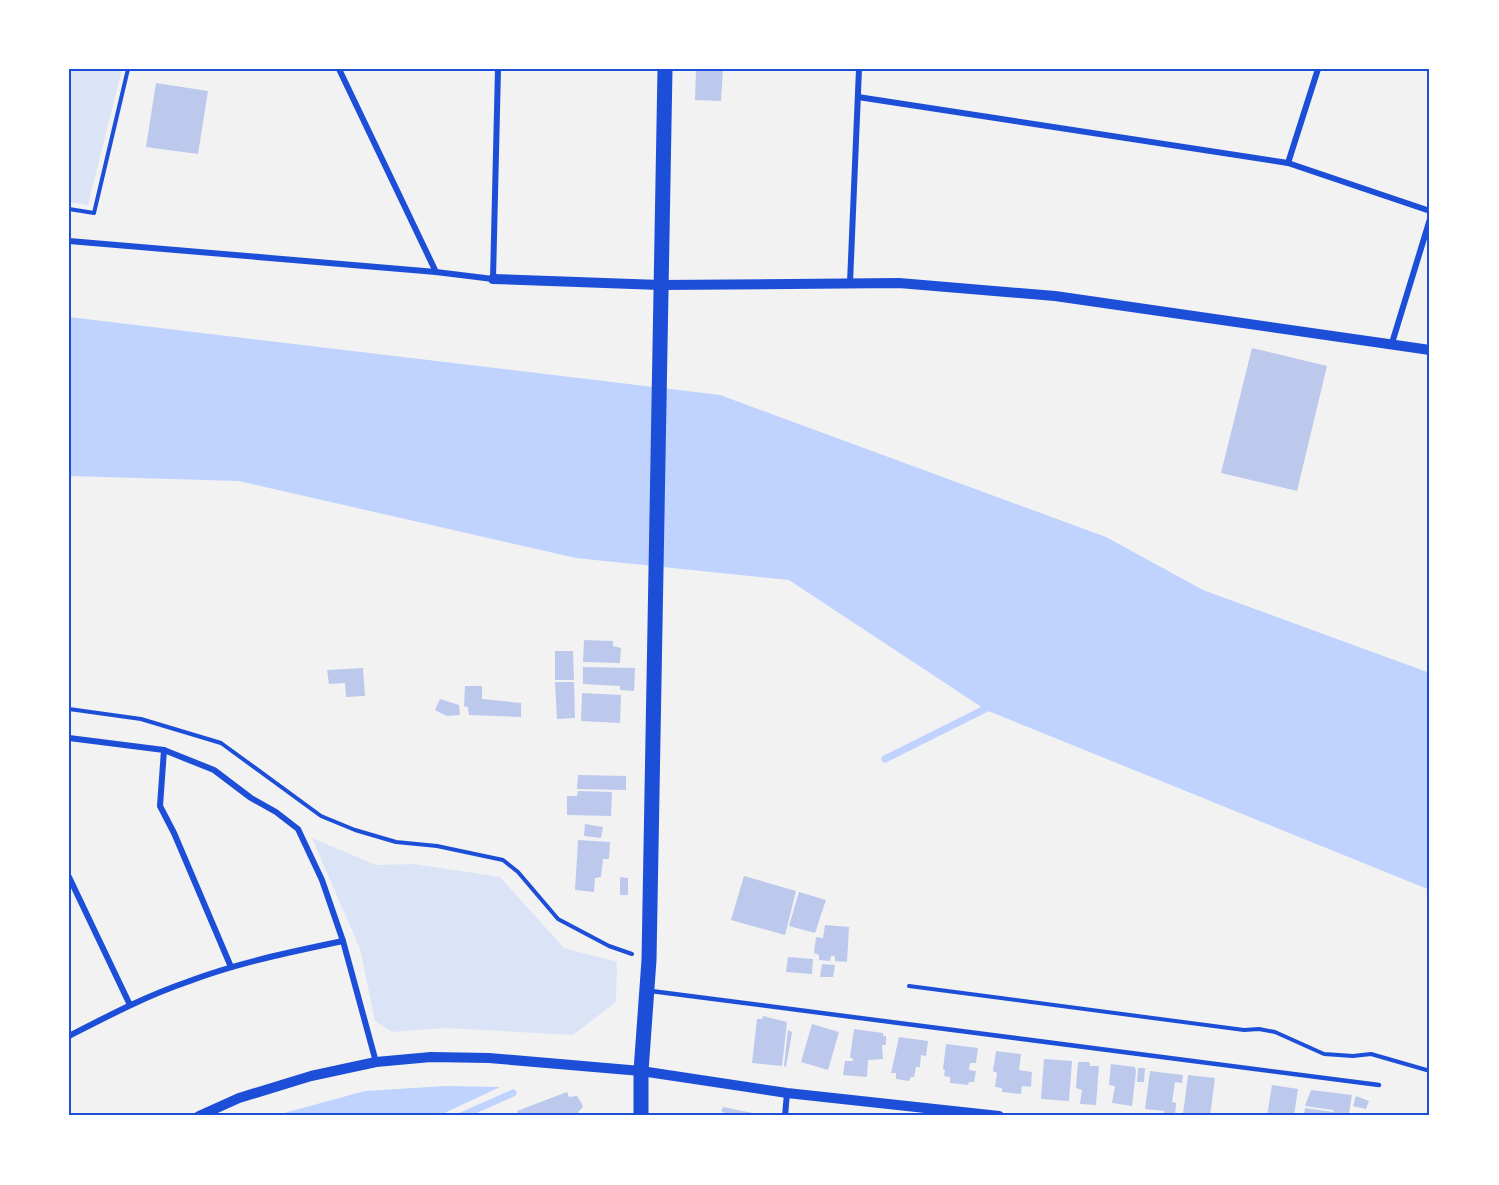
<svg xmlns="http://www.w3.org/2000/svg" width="1499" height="1185" font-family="Quicksand,sans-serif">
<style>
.green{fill:#dbe4f7}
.water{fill:#bfd3fe}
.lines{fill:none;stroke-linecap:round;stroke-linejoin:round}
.stream{stroke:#bfd3fe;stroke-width:7}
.building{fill:#bdc9ec}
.path{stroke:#1d4ed8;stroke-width:4}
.service{stroke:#1d4ed8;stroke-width:4.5}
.minor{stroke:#1d4ed8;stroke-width:6}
.tertiary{stroke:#1d4ed8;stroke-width:10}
.primary{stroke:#1d4ed8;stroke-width:15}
.neatline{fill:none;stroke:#1d4ed8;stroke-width:2}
</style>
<rect width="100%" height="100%" fill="#f2f2f2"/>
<!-- green -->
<g class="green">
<path d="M69 69H122L88 205 69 202Z"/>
<path d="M312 838 376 865 414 864 500 877 564 948 617 962 616 1002 573 1035 446 1028 392 1032 375 1021 360 949Z"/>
</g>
<!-- water -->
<g class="water">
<path d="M69 317 720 395 1106 537 1203 590 1430 673V890L986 710 789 580 576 558 239 481 69 476Z"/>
<path d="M446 1086 500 1087 438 1116H273L365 1091Z"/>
</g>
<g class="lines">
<!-- stream -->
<g class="stream">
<path d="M885 759 993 705"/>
<path d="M461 1116 513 1093"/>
</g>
</g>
<!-- building -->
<g class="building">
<path d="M696 69H723L721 101 695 100Z"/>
<path d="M156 83 208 91 198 154 146 147Z"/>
<path d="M1252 348 1327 366 1297 491 1221 473Z"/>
<path d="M584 640 613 641V646L621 648 620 663 583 662Z"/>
<path d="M555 651H573L574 680H555Z"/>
<path d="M583 667 635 668 634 691 620 690V686L583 684Z"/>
<path d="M363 668 365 696 346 697 345 683 329 684 327 670Z"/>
<path d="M555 682H574L575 718 557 719Z"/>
<path d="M465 686H482V699H483L521 703V717L469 715 468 707 464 706Z"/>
<path d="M582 693 621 695 620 723 581 721Z"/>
<path d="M440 699 459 705 460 715 447 716 435 710Z"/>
<path d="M578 775 626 776V790L577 789Z"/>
<path d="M578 791 612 792 611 816 567 815V796H577Z"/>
<path d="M585 824 603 827 601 838 584 836Z"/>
<path d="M578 840 610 842 609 859H603L601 877 595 878 594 892 575 890Z"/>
<path d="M744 876 796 891 785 935 731 920Z"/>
<path d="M620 877 628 878V895H620Z"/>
<path d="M799 892 826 900 815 933 789 926Z"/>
<path d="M825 925 849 927 847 962 835 961V957L834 956H831L830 961 819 960V955L814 953 816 937 823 938Z"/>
<path d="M788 957 813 959 812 974 786 972Z"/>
<path d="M822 964 835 965 833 977H820Z"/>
<path d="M763 1016 787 1022 782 1066 752 1063 757 1019H762Z"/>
<path d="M812 1024 839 1032 828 1070 801 1062Z"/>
<path d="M854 1029 883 1033V1036H886V1045H882L883 1059 868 1060 867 1077 843 1075 845 1061H853V1059L850 1057Z"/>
<path d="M788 1030 792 1032 786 1067 784 1066Z"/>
<path d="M899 1037 928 1041 926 1056 921 1055 920 1067H916L914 1077H911L909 1081 896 1079V1073H891Z"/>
<path d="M946 1044 978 1048 976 1063H970L969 1070 976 1071 974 1082H969L968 1085 950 1083V1077L944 1076 945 1070 943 1069Z"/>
<path d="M996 1051 1021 1054 1019 1070 1032 1072 1031 1087 1022 1086 1021 1094 1002 1092V1088L995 1087 997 1073 993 1071Z"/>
<path d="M1044 1059 1072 1061 1069 1101 1041 1099Z"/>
<path d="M1078 1062H1089L1090 1066H1099L1096 1105 1080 1104 1082 1090 1076 1088Z"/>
<path d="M1111 1064 1135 1067 1136 1072 1132 1106 1112 1103 1115 1086 1109 1085Z"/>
<path d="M1138 1068H1145L1144 1082H1137Z"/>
<path d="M1150 1071 1183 1075 1182 1083 1175 1082 1172 1102 1176 1103 1175 1115 1164 1114V1111L1145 1109Z"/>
<path d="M1188 1075 1215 1078 1210 1116 1183 1114Z"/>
<path d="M1272 1085 1298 1089 1294 1116H1267Z"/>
<path d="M1311 1090 1352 1095 1349 1113 1347 1116H1334L1333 1110 1305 1106Z"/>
<path d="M567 1092 569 1097 577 1096 581 1102 583 1107 578 1112 580 1116H519L517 1111Z"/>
<path d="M1356 1096 1369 1101 1366 1109 1353 1106Z"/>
<path d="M723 1107 762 1115V1116H731L721 1111Z"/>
<path d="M1305 1108 1333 1112 1332 1116H1304Z"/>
</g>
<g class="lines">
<!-- path -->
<g class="path">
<path d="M69 209 94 213 128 69"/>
<path d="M69 709 141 719 221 743 321 816 355 830 396 842 437 846 503 860 518 872 558 919 609 946 632 954"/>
<path d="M909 986 1244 1030 1259 1029 1275 1032 1324 1054 1353 1056 1371 1054 1430 1071"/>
</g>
<!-- service -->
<path class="service" d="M651 991 1379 1085"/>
<!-- minor -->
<g class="minor">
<path d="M339 69 436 272"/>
<path d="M858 97 1288 163 1430 211"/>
<path d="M1288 163 1318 69"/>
<path d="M69 241 436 272 493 279 498 69"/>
<path d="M850 283 859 69"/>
<path d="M1392 343 1430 219"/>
<path d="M69 738 164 750 214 770 251 798 276 812 298 829 322 880 343 941 376 1062"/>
<path d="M164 750 160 806 174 833 231 967"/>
<path d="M69 877 130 1005"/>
<path d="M69 1036C108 1016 146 996 187 982 237 963 290 952 343 941"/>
<path d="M785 1116 787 1093"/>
</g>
<!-- tertiary -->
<g class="tertiary">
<path d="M493 279 660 285 899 283 1055 296 1430 350"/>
<path d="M199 1116 239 1098 311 1076 376 1062 431 1057 489 1058 641 1071 787 1093 999 1116"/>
</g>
<!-- primary -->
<path class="primary" d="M641 1116V1071L649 960 665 69"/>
</g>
<!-- border -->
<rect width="1499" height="1185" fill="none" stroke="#ffffff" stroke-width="141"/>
<rect x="70" y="70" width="1358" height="1044" class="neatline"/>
</svg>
